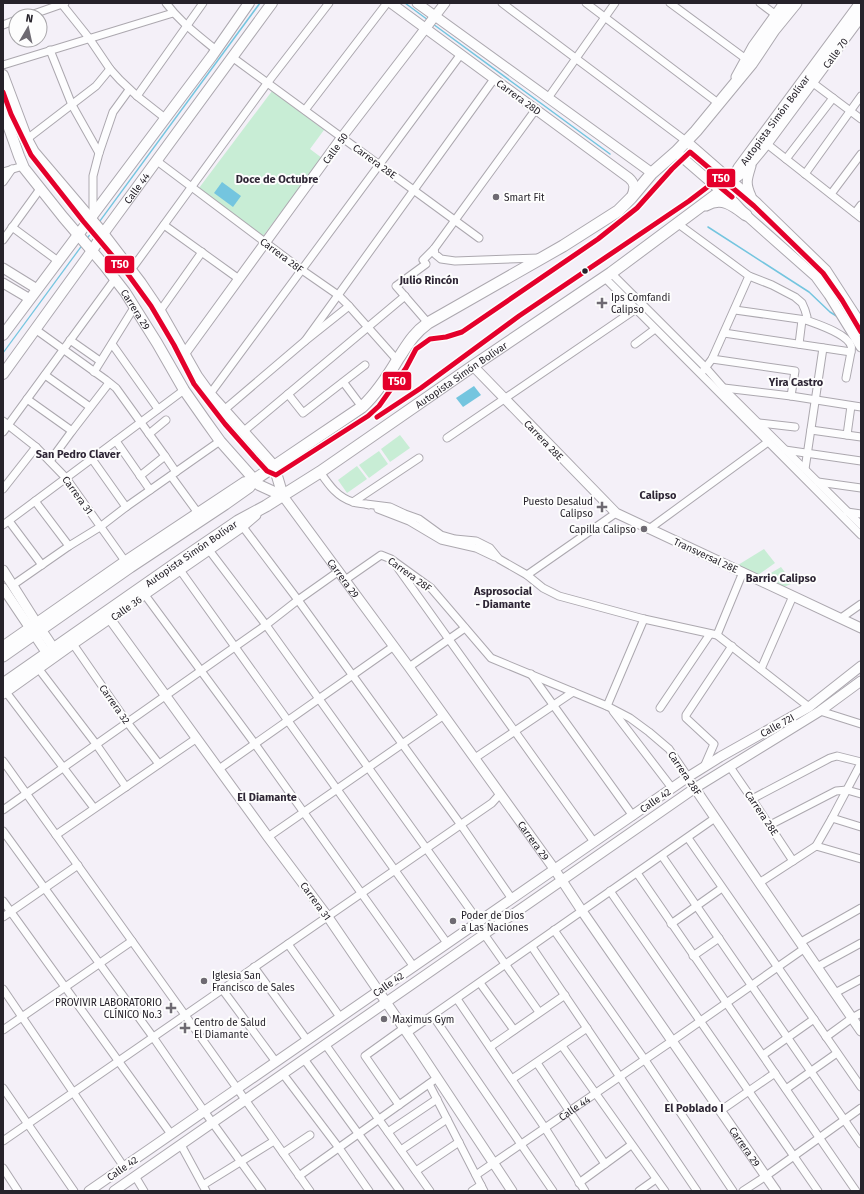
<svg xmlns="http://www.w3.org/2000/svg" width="864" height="1194" font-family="'Fira Sans',sans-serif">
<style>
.green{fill:#c8edd5}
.water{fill:#74c5df}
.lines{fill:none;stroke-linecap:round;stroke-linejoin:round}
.stream{stroke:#74c5df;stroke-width:1.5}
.minor-casing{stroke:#aca8af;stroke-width:9}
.tertiary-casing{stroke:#aca8af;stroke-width:11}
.secondary-casing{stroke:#aca8af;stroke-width:12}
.trunk-casing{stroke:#aca8af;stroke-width:13}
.minor{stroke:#fdfdfe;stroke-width:7}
.tertiary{stroke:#fdfdfe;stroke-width:9}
.secondary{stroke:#fdfdfe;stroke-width:10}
.trunk{stroke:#fdfdfe;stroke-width:11}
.bus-1-casing{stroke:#fdfdfd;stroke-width:8}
.bus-1{stroke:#e4002b;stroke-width:5}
.poi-dot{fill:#6e6a72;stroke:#fdfdfd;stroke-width:1.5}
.bus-dot{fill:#26222a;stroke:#fdfdfd;stroke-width:1.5}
.labels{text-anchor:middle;stroke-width:4;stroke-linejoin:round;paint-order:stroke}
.street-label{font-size:10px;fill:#26222a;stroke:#fdfdfd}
.poi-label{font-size:10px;fill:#26222a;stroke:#fdfdfd;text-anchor:start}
.neighbourhood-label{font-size:11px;font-weight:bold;fill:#2e2635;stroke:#fdfdfd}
.line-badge{stroke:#fdfdfd;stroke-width:1.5}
.badge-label{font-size:11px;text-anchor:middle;font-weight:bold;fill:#fff}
</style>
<rect width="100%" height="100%" fill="#f4f0f8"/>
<!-- green -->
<g class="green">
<path d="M272 91 324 130 310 149 322 158 263 236 199 188Z"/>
<path d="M400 435 410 448 390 462 381 449Z"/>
<path d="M379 451 388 464 369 478 359 465Z"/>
<path d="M357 466 367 479 347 493 338 480Z"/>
<path d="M764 549 775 563 758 575 738 565Z"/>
<path d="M781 567 793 583 784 587 764 577Z"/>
</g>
<!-- water -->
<g class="water">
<path d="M259 3H261L3 354V352Z"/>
<path d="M222 182 241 196 233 207 214 193Z"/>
<path d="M474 386 481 395 463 407 456 398Z"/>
</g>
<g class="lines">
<!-- stream -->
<g class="stream">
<path d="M405 3 428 20"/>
<path d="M433 24 610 154"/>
<path d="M708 227 809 292 830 312 838 317"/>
<path d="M853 326 861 328"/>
</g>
<defs>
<g id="minor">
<path d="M61 3 89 38 110 69 120 80 137 96 165 118"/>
<path d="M166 3C180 22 198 35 216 50"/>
<path d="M502 3 686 141"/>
<path d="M586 3 718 103"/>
<path d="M670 3 746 59"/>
<path d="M760 3 776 15"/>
<path d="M28 16 65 3"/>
<path d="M3 25 16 20"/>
<path d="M50 50 72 105 99 153"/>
<path d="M232 57 479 238"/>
<path d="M3 65 173 13"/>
<path d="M813 83 861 119"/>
<path d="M137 96 203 3"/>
<path d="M548 98 615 3"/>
<path d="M305 110 387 3"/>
<path d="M27 139 96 86 110 69"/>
<path d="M767 144 861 218"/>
<path d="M786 159 833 98"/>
<path d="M157 161 302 270 338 295 349 306 397 360"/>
<path d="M3 172 23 166"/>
<path d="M805 174 861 96"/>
<path d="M3 182 12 169"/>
<path d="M831 194 861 154"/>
<path d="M855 213 861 205"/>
<path d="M93 215V176L99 153 113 112 129 90"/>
<path d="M677 223 749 276 772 285 795 297 802 303 805 310 807 317 806 320C817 324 848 334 851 346 852 346 851 352 851 352L724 333"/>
<path d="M164 225 239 279"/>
<path d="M12 227 58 261"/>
<path d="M3 240 40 189"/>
<path d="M434 249 435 254 441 259 455 261 539 258"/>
<path d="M131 270 268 82 329 3"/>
<path d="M611 273 706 368 727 392 861 525"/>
<path d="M604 277 861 535"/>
<path d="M735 310 806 320"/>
<path d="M160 311 202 252"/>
<path d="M428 323 396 286 426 264 423 260 434 249 536 109"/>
<path d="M35 329 106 380 116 388 165 456 176 472"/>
<path d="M70 340 100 361"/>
<path d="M305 341 494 79"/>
<path d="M112 344 158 409"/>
<path d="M635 344 655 329"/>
<path d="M799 344 802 320"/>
<path d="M712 359 795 371 791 396"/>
<path d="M703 371 712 359 749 276"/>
<path d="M94 372 135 306"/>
<path d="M45 375 90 407"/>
<path d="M846 378 851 352"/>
<path d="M344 383 362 407"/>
<path d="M724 388 791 396 861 407"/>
<path d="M210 394 461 54"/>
<path d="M288 394 303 413 365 365"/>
<path d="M27 399 72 431"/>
<path d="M224 410 305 341 349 306"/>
<path d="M3 421 36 447 66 478 125 561"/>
<path d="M759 423 795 427"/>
<path d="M811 430 861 437"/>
<path d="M244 431 405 296"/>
<path d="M3 432 115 279"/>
<path d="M149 434 166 420"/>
<path d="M847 435 851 406"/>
<path d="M447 438 636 309"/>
<path d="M116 441 150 490"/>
<path d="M785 450 861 461"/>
<path d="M92 459 126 507"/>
<path d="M50 461 72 431 109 383"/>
<path d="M805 469 823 348"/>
<path d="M320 472C329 485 337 497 353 502 358 504 363 503 369 505"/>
<path d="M140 476 165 456"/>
<path d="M171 476 198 513"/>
<path d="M818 482 861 488"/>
<path d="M3 489 36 447"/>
<path d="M35 501 69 546"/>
<path d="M353 502 419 458"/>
<path d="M366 504 390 507 405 514 419 519 441 535 455 539 476 541 490 548 499 559 527 575 543 588 559 596 644 619 717 635 809 707"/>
<path d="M378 509 409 521 441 540 476 548 495 557"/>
<path d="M847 512 861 514"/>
<path d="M9 521 42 565"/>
<path d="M240 523 298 600 461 825 512 899"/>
<path d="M3 525 184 390"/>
<path d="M649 529 768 442"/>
<path d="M209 550 266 625 479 922"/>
<path d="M395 564 594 842"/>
<path d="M180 570 447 943"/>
<path d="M527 575 616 513"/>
<path d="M345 580 381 555 391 559 431 588 491 658 607 706 630 718 649 732 669 749 688 777"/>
<path d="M13 585 69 546 100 527 126 507 220 441"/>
<path d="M145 595 255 744 414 967"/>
<path d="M841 618 861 604"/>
<path d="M717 635 743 572"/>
<path d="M73 644 127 722 159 764"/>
<path d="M409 667 465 628"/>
<path d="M38 668 96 744 126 787"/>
<path d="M761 669 793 596"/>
<path d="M531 674 633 816"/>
<path d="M6 692 94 808"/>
<path d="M607 706 644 619"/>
<path d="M660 708 710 634"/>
<path d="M613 711 672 788"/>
<path d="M820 711 861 724"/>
<path d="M475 758 573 692"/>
<path d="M3 761 185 1015 310 1191"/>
<path d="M704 767 714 744 686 718V715L732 646"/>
<path d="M730 767 752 799 793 861"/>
<path d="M219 769 394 646"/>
<path d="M752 799 830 758 837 756 861 762"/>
<path d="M3 810 266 625 298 600 339 571"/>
<path d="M832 818 861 827"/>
<path d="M770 825 836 791 847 790 861 794"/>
<path d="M3 831 153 1037 204 1111 262 1191"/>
<path d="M56 835 197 738"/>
<path d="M268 837 444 715"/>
<path d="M688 838 861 1087"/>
<path d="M816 846 861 859"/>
<path d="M662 856 861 1144"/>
<path d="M637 873 856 1191"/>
<path d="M759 883 816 846 832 818 861 763"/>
<path d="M610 891 818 1191"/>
<path d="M3 901 171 1134"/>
<path d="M3 917 78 865"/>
<path d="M671 924 722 888"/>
<path d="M554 930 645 1060 733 1191"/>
<path d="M484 934 539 1012"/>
<path d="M801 942 861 908"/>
<path d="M288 944 340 1017"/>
<path d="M532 947 697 1191"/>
<path d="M693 956 719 938"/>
<path d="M254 967 307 1040"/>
<path d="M817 967 861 943"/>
<path d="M480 983 514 1030"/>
<path d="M3 989 124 1167"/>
<path d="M222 989 276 1062"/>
<path d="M835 993 861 979"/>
<path d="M457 999 545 1128 585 1191"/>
<path d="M433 1016 553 1191"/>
<path d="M3 1030 132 941"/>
<path d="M407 1033 715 818"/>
<path d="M826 1037 852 1018 861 1013"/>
<path d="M325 1044 430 1191"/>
<path d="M562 1046 665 1191"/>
<path d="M490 1047 565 995"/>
<path d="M763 1055 814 1019"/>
<path d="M304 1059 400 1191"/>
<path d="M537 1063 605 1164"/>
<path d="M283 1074 339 1148 369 1191"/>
<path d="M512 1079 587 1028"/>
<path d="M429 1084 484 1191"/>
<path d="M3 1088 74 1191"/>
<path d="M786 1089 837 1053"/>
<path d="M399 1105 365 1056 404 1028"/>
<path d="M720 1111 775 1073"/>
<path d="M388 1132 437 1099"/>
<path d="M3 1141 492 803 500 794"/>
<path d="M181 1145 206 1191"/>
<path d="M401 1150 447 1119"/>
<path d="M283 1153 310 1135"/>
<path d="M3 1168 18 1191"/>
<path d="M416 1171 459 1142"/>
<path id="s1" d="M476 1175 672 1041 805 948"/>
<path d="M135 1176 144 1191"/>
<path d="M299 1176 437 1078"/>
<path d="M579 1183 631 1145"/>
<path d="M203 1185 274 1141"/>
<path d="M472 1191 481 1185"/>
<path d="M639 1191 656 1179"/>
<path d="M743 1191 766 1176 861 1108"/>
</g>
<g id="tertiary">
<path d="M391 3 629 178C636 184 634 189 632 196"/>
<path d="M417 3 652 173"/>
<path d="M736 77 753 46 784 3"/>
<path d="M686 141 757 203 826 270 861 324"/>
<path d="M676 152 735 203 746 215 816 277 829 295 861 347"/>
<path d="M733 180 744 172 767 144 861 17"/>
<path d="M751 196C745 183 747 179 751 166"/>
<path d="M3 268 37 289"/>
<path d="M3 283 30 299"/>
<path d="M185 353 342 137 445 3"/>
<path d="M473 366 616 513 861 628"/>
<path id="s2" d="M283 496 409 667 555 870 582 911 776 1191"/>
<path d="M3 570 34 619 57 653"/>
<path d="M3 588 50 658"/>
<path d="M110 619 268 837 328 917 418 1049 512 1191"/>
<path d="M3 646 125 561 244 482 254 480"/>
<path d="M3 694 73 644 209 550 242 527 256 515"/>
<path d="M692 784 760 884 861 1031"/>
<path d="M89 1191 688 777 720 757 809 707 861 666"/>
<path d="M114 1191 695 788 820 711 861 681"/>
</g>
<g id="secondary">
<path d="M3 75 27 139 34 152 102 232 141 283 160 311 197 376 210 394 274 466 283 496"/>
<path id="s3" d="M3 111 19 156 24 168 63 217 104 265 125 292 157 343 184 390 205 420 220 441 259 485 283 496"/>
<path d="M3 335 212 56 249 3"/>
<path id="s4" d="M3 374 89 255 105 231 272 3"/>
</g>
<g id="trunk">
<path d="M706 205C722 196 733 205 746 215"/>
<path d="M3 656 130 567 225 504 249 487 254 480 362 407C376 394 388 376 398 359 408 344 413 334 428 323L563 246 618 211 631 198 652 173 676 152 696 131 752 63 774 30 796 3"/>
<path id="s5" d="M3 684 175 564 238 521 266 506 320 472 473 366 611 273 724 189 732 181 739 168 861 3"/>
</g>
</defs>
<!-- minor casing -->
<use href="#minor" class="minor-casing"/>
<!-- tertiary casing -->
<use href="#tertiary" class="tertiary-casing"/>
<!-- secondary casing -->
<use href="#secondary" class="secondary-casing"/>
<!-- trunk casing -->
<use href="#trunk" class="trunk-casing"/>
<!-- minor -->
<use href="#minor" class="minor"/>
<!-- tertiary -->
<use href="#tertiary" class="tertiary"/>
<!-- secondary -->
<use href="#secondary" class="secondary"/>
<!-- trunk -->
<use href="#trunk" class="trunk"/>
<defs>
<g id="bus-1">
<path d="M3 92 11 114 31 155 83 221 127 273 151 306 174 345 194 384 225 424 255 458 267 471 276 475 368 416 379 406 406 368 416 349 430 339 446 337 462 332 598 239 637 208 672 169 690 152 754 206 823 273 842 300 861 332"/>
<path d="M377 417 421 388 519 316 689 201 714 182 732 197"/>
</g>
</defs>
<!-- bus-1 casing -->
<use href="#bus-1" class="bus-1-casing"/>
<!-- bus-1 -->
<use href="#bus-1" class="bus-1"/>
</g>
<!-- markers -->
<g class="poi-dot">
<circle cx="496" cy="197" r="4"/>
<path d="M600 297h4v4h4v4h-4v4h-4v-4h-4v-4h4z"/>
<path d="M600 501h4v4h4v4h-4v4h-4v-4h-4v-4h4z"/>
<circle cx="644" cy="529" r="4"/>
<circle cx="453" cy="921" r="4"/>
<circle cx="204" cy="981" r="4"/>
<path d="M169 1002h4v4h4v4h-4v4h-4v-4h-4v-4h4z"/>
<circle cx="384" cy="1019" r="4"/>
<path d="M183 1022h4v4h4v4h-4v4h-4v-4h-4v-4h4z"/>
</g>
<circle class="bus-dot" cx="585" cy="271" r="3.5"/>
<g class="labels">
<!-- street labels -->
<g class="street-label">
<text transform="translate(835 53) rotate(-54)" y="4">Calle 70</text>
<text transform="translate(519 97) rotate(36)" y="4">Carrera 28D</text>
<text dy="4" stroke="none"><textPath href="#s5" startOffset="961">Autopista Simón Bolívar</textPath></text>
<text transform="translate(335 148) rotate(-54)" y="4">Calle 50</text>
<text transform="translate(375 161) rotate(36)" y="4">Carrera 28E</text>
<text dy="4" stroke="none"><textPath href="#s4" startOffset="229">Calle 44</textPath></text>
<text transform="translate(282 255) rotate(37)" y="4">Carrera 28F</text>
<text dy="4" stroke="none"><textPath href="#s3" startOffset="241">Carrera 29</textPath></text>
<text dy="4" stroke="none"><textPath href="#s5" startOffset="553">Autopista Simón Bolívar</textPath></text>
<text transform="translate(544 440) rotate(46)" y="4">Carrera 28E</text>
<text transform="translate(78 495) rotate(54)" y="4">Carrera 31</text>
<text dy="4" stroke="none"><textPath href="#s5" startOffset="229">Autopista Simón Bolívar</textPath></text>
<text transform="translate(706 555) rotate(25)" y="4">Transversal 28E</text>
<text transform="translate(410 574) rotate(36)" y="4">Carrera 28F</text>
<text dy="4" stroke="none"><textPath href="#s2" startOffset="102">Carrera 29</textPath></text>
<text transform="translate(126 608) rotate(-35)" y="4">Calle 36</text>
<text transform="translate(115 704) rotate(55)" y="4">Carrera 32</text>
<text transform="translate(777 725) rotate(-29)" y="4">Calle 72I</text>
<text transform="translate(685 773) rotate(56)" y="4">Carrera 28F</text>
<text transform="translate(655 800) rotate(-35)" y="4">Calle 42</text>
<text transform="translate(762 813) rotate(56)" y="4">Carrera 28E</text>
<text dy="4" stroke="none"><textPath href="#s2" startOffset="426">Carrera 29</textPath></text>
<text transform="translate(316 901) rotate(54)" y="4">Carrera 31</text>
<text transform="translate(388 984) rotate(-35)" y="4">Calle 42</text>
<text dy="4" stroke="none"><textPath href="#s1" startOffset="119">Calle 44</textPath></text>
<text dy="4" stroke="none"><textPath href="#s2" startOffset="798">Carrera 29</textPath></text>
<text transform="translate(122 1168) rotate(-35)" y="4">Calle 42</text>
</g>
<!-- poi labels -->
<g class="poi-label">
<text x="504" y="201">Smart Fit</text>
<text x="611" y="301">Ips Comfandi<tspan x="611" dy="12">Calipso</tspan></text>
<text x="593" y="505" text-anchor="end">Puesto Desalud<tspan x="593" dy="12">Calipso</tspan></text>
<text x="636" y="533" text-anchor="end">Capilla Calipso</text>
<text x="461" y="919">Poder de Dios<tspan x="461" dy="12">a Las Naciones</tspan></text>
<text x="212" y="979">Iglesia San<tspan x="212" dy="12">Francisco de Sales</tspan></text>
<text x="162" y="1006" text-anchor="end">PROVIVIR LABORATORIO<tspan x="162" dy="12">CLÍNICO No.3</tspan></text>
<text x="392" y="1023">Maximus Gym</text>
<text x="194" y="1026">Centro de Salud<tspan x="194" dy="12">El Diamante</tspan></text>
</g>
<!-- neighbourhood labels -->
<g class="neighbourhood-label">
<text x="277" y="183">Doce de Octubre</text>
<text x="429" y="284">Julio Rincón</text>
<text x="796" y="386">Yira Castro</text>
<text x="78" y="458">San Pedro Claver</text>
<text x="658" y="499">Calipso</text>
<text x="781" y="582">Barrio Calipso</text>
<text x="503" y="595">Asprosocial<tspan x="503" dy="13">- Diamante</tspan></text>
<text x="267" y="801">El Diamante</text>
<text x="694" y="1112">El Poblado I</text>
</g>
</g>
<g class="line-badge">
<rect x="706" y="168" width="30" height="20" rx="4" fill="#e4002b"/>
<rect x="104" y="255" width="31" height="19" rx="4" fill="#e4002b"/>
<rect x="382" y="371" width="30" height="20" rx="4" fill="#e4002b"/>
</g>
<g class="badge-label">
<text x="721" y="182">T50</text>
<text x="120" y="268">T50</text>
<text x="397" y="385">T50</text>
</g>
<!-- border -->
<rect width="864" height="1194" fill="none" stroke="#26222a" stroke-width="8"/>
<!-- north arrow -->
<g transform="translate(28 28) rotate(9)"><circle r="19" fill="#fdfdfd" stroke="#a7a5a9"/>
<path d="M0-3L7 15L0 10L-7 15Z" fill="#6e6a72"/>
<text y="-6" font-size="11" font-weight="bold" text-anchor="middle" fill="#26222a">N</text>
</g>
</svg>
